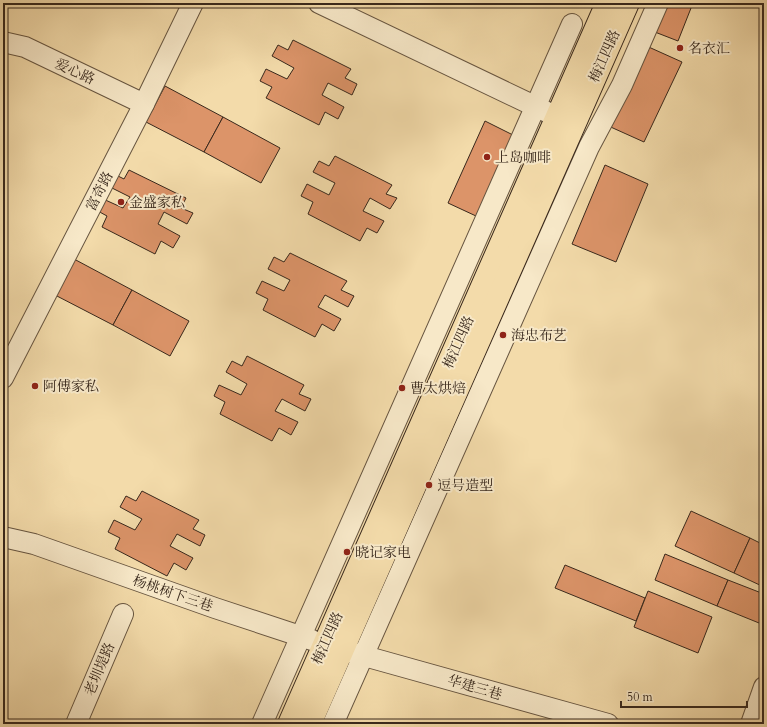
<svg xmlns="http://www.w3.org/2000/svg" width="767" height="727" font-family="Cardo,'Noto Serif SC',serif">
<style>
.building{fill:#dc9469;stroke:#38281c}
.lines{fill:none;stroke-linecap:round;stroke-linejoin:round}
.minor-casing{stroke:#675540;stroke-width:22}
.major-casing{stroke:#38281c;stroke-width:24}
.minor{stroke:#f7e8c8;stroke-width:20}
.major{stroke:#f3dbaa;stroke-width:22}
.poi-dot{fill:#8f2418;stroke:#f7e8c8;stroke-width:1.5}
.labels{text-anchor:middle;stroke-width:4;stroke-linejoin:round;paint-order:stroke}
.poi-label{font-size:14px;fill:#38281c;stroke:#f7e8c8;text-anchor:start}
.street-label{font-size:14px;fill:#38281c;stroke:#f7e8c8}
</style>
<rect width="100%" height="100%" fill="#f3dbaa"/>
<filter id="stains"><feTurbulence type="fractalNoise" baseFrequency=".005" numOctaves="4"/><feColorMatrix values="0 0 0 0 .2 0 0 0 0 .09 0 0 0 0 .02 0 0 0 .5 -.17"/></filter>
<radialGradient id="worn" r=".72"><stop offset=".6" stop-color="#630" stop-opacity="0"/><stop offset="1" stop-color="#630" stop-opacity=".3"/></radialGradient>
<!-- building -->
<g class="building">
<path d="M652 3H693L678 41 642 27Z"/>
<path d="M293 40 351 69 345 78 357 84 352 95 328 83 322 95 344 107 338 119 325 112 319 125 266 98 272 87 260 81 266 69 287 79 294 68 272 56 278 45 288 50Z"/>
<path d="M642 44 682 62 644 142 604 124Z"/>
<path d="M165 86 223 117 204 152 146 122Z"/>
<path d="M223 117 280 148 261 183 204 152Z"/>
<path d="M485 121 515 136 476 216 448 203Z"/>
<path d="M335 156 392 185 386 194 397 198 390 209 370 198 363 211 384 221 377 233 367 228 360 241 308 214 313 202 301 196 307 184 329 195 335 183 313 172 319 161 329 166Z"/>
<path d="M605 165 648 184 616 262 572 244Z"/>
<path d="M129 170 186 198 181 208 193 213 187 224 164 212 158 224 180 236 173 248 161 241 155 254 102 227 107 216 96 210 101 198 123 208 130 197 108 186 114 174 124 179Z"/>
<path d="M290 253 347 281 341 290 354 296 348 307 325 295 318 307 341 319 334 331 322 324 315 337 263 310 268 299 256 293 262 281 284 291 290 280 268 269 274 257 284 262Z"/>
<path d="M74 259 132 290 113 325 55 295Z"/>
<path d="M132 290 189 321 170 356 113 325Z"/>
<path d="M247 356 304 385 299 394 311 399 305 411 282 399 275 411 298 422 291 435 279 428 272 441 220 414 225 402 214 396 219 385 241 395 247 384 226 372 232 361 242 366Z"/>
<path d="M142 491 199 520 193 529 205 535 200 546 177 534 170 546 193 558 186 570 174 563 167 576 115 549 120 538 108 532 114 520 135 530 142 519 120 507 126 496 136 501Z"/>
<path d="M691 511 750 538 734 573 675 546Z"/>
<path d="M750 538 764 545V587L734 573Z"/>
<path d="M665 554 728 580 717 606 655 580Z"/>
<path d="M565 565 645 598 636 621 555 588Z"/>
<path d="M728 580 764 594V625L717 606Z"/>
<path d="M648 591 712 617 698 653 634 627Z"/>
</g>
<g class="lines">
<defs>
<g id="minor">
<path d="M319 3 547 112"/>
<path d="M3 42 25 47 144 104"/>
<path d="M3 378 144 104 193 3"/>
<path d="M3 537 34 544 215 608 312 640"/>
<path d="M350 652 608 724"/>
<path d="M76 724 123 614"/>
<path d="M262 724 572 24"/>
<path d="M333 724 589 147 622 85 658 3"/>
<path d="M751 724 764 687"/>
</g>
<g id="major">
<path d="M289 724 607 3"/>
<path d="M310 724 628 3"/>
</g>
</defs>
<!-- minor casing -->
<use href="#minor" class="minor-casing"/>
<!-- major casing -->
<use href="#major" class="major-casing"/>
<!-- minor -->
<use href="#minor" class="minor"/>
<!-- major -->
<use href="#major" class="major"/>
</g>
<!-- markers -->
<g class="poi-dot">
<circle cx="680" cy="48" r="4"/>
<circle cx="487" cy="157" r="4"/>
<circle cx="121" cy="202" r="4"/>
<circle cx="503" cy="335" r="4"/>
<circle cx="35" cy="386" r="4"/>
<circle cx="402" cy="388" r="4"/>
<circle cx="429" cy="485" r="4"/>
<circle cx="347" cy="552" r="4"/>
</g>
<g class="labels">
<!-- poi labels -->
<g class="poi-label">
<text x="688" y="53">名衣汇</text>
<text x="495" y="162">上岛咖啡</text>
<text x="129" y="207">金盛家私</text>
<text x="511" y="340">海忠布艺</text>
<text x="43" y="391">阿傅家私</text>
<text x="410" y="393">曹太烘焙</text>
<text x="437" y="490">逗号造型</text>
<text x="355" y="557">晓记家电</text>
</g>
<!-- street labels -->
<g class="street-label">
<text transform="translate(604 56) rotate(-66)" y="5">梅江四路</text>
<text transform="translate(75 71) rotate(25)" y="5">爱心路</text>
<text transform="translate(99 191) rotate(-63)" y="5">富奇路</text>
<text transform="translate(458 342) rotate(-66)" y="5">梅江四路</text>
<text transform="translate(173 593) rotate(19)" y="5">杨桃树下三巷</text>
<text transform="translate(327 638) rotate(-66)" y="5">梅江四路</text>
<text transform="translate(99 669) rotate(-67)" y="5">老圳堤路</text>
<text transform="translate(475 687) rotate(16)" y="5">华建三巷</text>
</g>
</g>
<!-- margin -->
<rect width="767" height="727" fill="none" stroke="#f3dbaa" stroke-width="16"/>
<rect x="4" y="4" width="759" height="719" fill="none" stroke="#38281c" stroke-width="2"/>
<rect x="8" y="8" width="751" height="711" fill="none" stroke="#38281c"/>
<!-- scale -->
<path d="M621 701v6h126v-6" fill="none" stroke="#38281c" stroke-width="2"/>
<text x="627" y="701" font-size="12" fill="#38281c" stroke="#f7e8c8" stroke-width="3" paint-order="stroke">50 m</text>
<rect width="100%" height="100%" filter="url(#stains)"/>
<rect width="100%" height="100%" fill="url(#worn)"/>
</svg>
